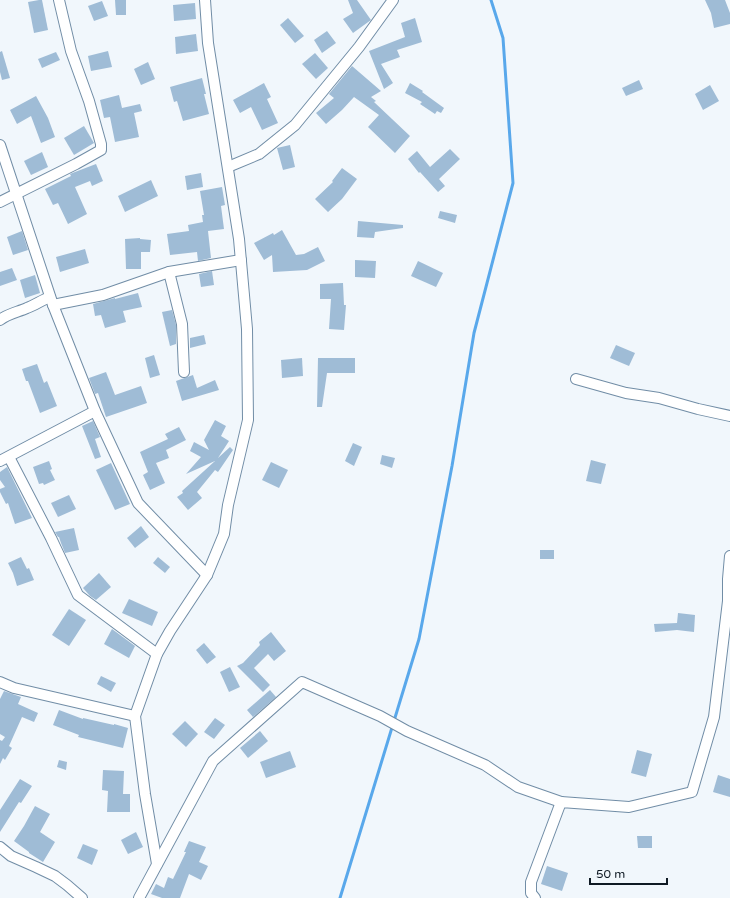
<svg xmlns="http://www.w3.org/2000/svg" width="730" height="898" font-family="'Varela Round',sans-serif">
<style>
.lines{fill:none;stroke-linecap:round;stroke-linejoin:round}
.stream{stroke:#59a8eb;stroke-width:3}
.building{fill:#9fbcd6}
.street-casing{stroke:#718da6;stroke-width:12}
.street{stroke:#fff;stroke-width:10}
</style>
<rect width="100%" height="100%" fill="#f1f7fc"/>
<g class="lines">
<!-- stream -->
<path class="stream" d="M340 898 419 639 452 466 474 333 513 183 503 38 491 0"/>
</g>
<!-- building -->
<g class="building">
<path d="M39 0H42L48 30 34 33 28 2Z"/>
<path d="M115 0H126V15H116Z"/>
<path d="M348 0H357L371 20 353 33 343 19 353 13Z"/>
<path d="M705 0H725L730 13V24L714 28 711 13Z"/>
<path d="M102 1 108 16 94 21 88 6Z"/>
<path d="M195 3 196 19 174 21 173 5Z"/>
<path d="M288 18 304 36 295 43 280 25Z"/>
<path d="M415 18 422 42 397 50 400 57 381 64 393 83 384 89 369 51 405 37 401 23Z"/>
<path d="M327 31 336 43 322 53 314 40Z"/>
<path d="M196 34 198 51 176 54 175 37Z"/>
<path d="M2 51 10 78 2 80 0 72V52Z"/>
<path d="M108 51 112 67 91 71 88 56Z"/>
<path d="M56 52 60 60 42 68 38 59Z"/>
<path d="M315 53 328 68 316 79 302 64Z"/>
<path d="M148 62 155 79 141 85 134 69Z"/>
<path d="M352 66 381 91 371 97 376 101 374 102 410 136 395 153 368 127 379 115 354 97 342 110 326 124 316 113 334 98 329 94Z"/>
<path d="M202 78 206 94H204L209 114 183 121 177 101 174 102 170 87Z"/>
<path d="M639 80 643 89 626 96 622 88Z"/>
<path d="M264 83 271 97 267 99 278 123 262 130 251 107 240 113 233 100Z"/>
<path d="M410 83 423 91 422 92 444 108 441 113 437 111 435 114 420 104 422 102 405 93Z"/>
<path d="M710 85 719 101 703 110 695 94Z"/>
<path d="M119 95 122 108 140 104 142 111 134 113 139 137 115 142 110 117 104 118 100 100Z"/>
<path d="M36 96 48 118 55 137 41 143 31 116 17 124 10 110Z"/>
<path d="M84 126 94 143 74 155 64 138Z"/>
<path d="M290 145 295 167 283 170 277 148Z"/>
<path d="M450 149 460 159 439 179 445 186 438 192 420 172 419 173 408 159 417 151 430 167Z"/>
<path d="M42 152 48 167 31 175 24 161Z"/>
<path d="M96 164 103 181 92 186 90 181 75 187 87 214 68 224 58 203 53 205 45 189 71 176 70 174 75 172Z"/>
<path d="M342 168 357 179 342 199 328 212 315 199 333 182 332 181Z"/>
<path d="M201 173 203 187 187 190 185 176Z"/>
<path d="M151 180 158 196 125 212 118 196Z"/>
<path d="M222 187 225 205 221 206 224 229 208 231 211 258 198 261 197 252 170 255 167 234 189 231 188 225 203 222 202 215H204L200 191Z"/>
<path d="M440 211 457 215 455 223 438 218Z"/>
<path d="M358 221 403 225V228L375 232 374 238 357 237Z"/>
<path d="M282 230 296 255 304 254 318 247 325 261 307 270 273 272 272 255 264 260 254 243 273 233 274 235Z"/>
<path d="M22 231 28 250 13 255 7 237Z"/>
<path d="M140 238V239L151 240 150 252H141V269H126L125 239Z"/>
<path d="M85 249 89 263 60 272 56 257Z"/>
<path d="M355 260 376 261 375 278 355 277Z"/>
<path d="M418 261 443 273 436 287 411 276Z"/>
<path d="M12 268 17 280 0 286V272Z"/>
<path d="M212 271 214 285 201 287 199 274Z"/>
<path d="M35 275 40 293 25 298 20 280Z"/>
<path d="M343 283 344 305H346L344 330 329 329 331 299H320V284Z"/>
<path d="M138 293 142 307 123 311 126 322 105 328 101 315 95 316 93 304 115 298V299Z"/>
<path d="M172 310 176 325V344L170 346 162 312Z"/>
<path d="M204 335 206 344 190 348V338Z"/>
<path d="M616 345 635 353 629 366 610 358Z"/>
<path d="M154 355 160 375 150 378 145 358Z"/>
<path d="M302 358 303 376 282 378 281 360Z"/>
<path d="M318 358H355V373H327L322 407H317Z"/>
<path d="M37 364 44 383 47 381 57 406 40 413 28 381H26L22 369Z"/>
<path d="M106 372 115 395 141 386 147 403 106 417 98 393 95 394 89 378Z"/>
<path d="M193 375 197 388 215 380 219 390 182 401 176 381Z"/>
<path d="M215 420 226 426 221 436 229 441 218 458 230 447 233 450 218 472 215 470 197 492 202 498 188 510 177 497 183 493 182 491 215 461 186 474 201 457 190 451 194 442 209 450 204 440Z"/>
<path d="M93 421 100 437 95 439 101 457 95 459 82 426Z"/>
<path d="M179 427 186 440 166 450 169 458 156 463 165 483 150 490 143 475 148 472 140 452 168 439 165 434Z"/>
<path d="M353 443 362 447 354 466 345 461Z"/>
<path d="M382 455 395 458 392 468 380 464Z"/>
<path d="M591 460 606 464 601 484 586 481Z"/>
<path d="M49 461 52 469 50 470 55 480 44 485 43 483 39 484 33 467Z"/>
<path d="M271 462 288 470 279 488 262 480Z"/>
<path d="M111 463 130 504 115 510 96 470Z"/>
<path d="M7 467 32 518 15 524 8 503 6 504 0 492V489L5 487 0 480V472Z"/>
<path d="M69 495 76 509 58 517 51 503Z"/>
<path d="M141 526 149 537 135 548 127 538Z"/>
<path d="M74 528 79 550 65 553 61 543 59 537H58L55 532Z"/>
<rect x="540" y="550" width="14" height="9"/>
<path d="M21 557 27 569 29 568 34 580 17 586 13 573 8 563Z"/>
<path d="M158 557 170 567 165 573 153 563Z"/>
<path d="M99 573 111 587 96 600 90 596 83 588Z"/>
<path d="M129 599 158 612 152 626 122 613Z"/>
<path d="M69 609 86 620 69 646 52 635Z"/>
<path d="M678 613 695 615 694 632 677 630 655 632 654 624 677 623Z"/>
<path d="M112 629 135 646 129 658 104 644Z"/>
<path d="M271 632 286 651 274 661 268 654 254 668 270 685 263 692 237 666 243 663 260 645 259 642Z"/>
<path d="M204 643 216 657 207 664 196 650Z"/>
<path d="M230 667 240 687 229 692 220 672Z"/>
<path d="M101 676 116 683 111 692 97 684Z"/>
<path d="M270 690 276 697 253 717 247 710Z"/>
<path d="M4 691 21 697 18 704 38 713 34 722 22 717 9 746 12 748 5 760 3 758 0 764V740L2 741 5 737 0 734V699Z"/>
<path d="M59 710 83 719V718L114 725V724L128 728 123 748 78 737 79 735 53 725Z"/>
<path d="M215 718 225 725 214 739 204 732Z"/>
<path d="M185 721 198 734 186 747 172 734Z"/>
<path d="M260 731 268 741 248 758 240 748Z"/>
<path d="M637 750 652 754 646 777 631 773Z"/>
<path d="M290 751 296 767 266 778 260 762Z"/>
<path d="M59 760 67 762 66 770 57 767Z"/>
<path d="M103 770 124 771 123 794H130V812H107L108 791 102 790Z"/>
<path d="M718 775 730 779V797L713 792Z"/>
<path d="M20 779 32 786 21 803 19 802 0 832V810Z"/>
<path d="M35 806 50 814 40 832 55 842 43 862 29 853V852L14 841 24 826Z"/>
<path d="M136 832 143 847 128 854 121 840Z"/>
<path d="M637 836H652V848H638Z"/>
<path d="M189 841 206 847 199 862 208 866 201 880 189 874 180 898H162L151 894 156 884 164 888 168 877 173 879 186 852H184Z"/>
<path d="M83 844 98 850 92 865 77 858Z"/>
<path d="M547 866 568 873 562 891 541 884Z"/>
</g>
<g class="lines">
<defs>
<g id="street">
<path d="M0 145 53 305 95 411 138 503 207 575"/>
<path d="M228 167 259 154 295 125 359 47 393 0"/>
<path d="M0 202 76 164 101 150V144L89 101 71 51 59 0"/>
<path d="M169 272 182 324 184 372"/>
<path d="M53 305 103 295 169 272 241 260"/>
<path d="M0 320C7 314 18 312 27 308 35 305 42 300 50 297"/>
<path d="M576 379 626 393 659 398 698 409 730 416"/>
<path d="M9 457 51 538 78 595 157 654"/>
<path d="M0 461 95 411"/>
<path d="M0 682 14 688 135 716"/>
<path d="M0 847 11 856 36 867 55 876 67 885 82 898"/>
<path d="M157 864 145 794 135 716 157 654 170 631 207 575 224 534 228 505 248 420 247 329 239 239 208 43 205 0"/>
<path d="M139 898 213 761 302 682 380 716 407 731 485 765 518 787 561 802"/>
<path d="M535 898 531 893V882L561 802 629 807 692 792 714 717 728 601V579L730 556"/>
</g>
</defs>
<!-- street casing -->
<use href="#street" class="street-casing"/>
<!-- street -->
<use href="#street" class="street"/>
</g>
<!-- scale -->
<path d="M590 878v6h77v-6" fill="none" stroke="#0f1a24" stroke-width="2"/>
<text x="596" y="878" font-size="12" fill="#0f1a24" stroke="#f1f7fc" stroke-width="3" paint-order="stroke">50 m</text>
</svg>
